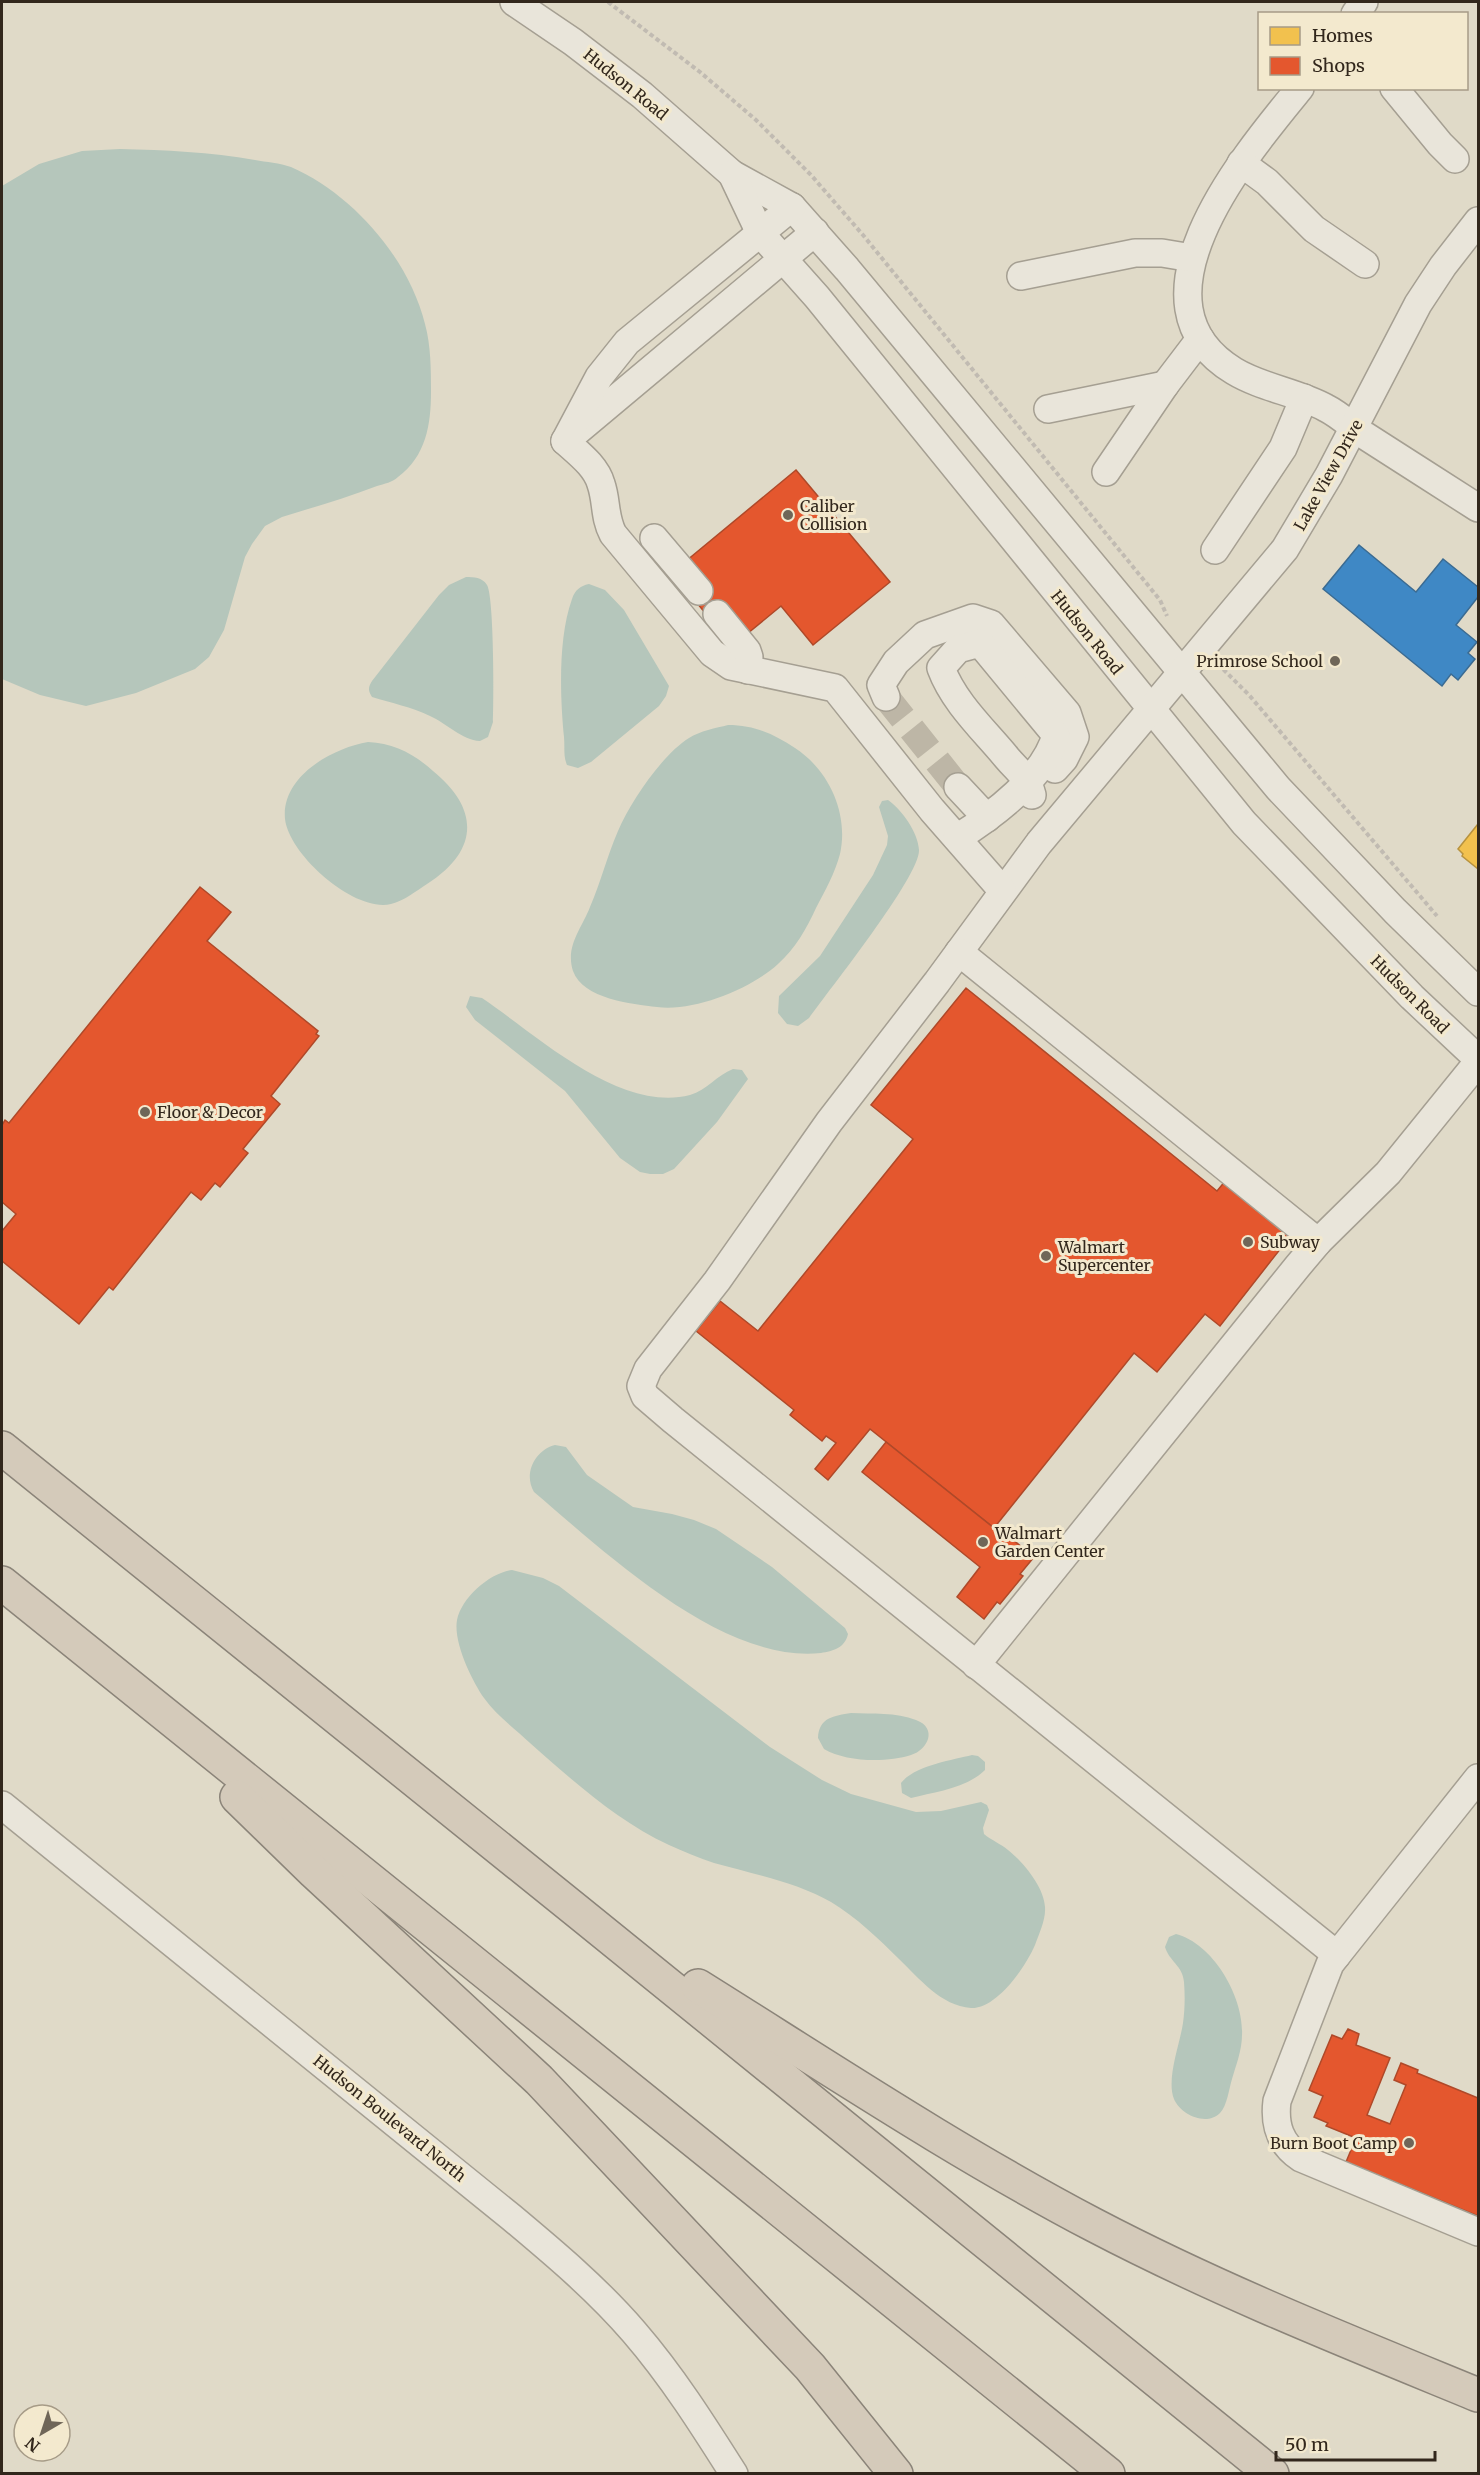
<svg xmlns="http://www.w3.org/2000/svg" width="1480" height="2475" font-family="Merriweather,serif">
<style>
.water{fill:#b5c6bb}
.homes{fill:#f2c14e;stroke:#b8933f;stroke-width:1.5}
.shops{fill:#e4572e;stroke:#af4929;stroke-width:1.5}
.schools{fill:#3f88c5;stroke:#3b6b92;stroke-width:1.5}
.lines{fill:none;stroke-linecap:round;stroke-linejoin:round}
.minor-tunnel{stroke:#bdb6a6;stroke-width:27;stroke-dasharray:27 14;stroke-linecap:butt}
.minor-casing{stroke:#a59f92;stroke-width:30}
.highway-casing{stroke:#8b8479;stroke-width:36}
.path{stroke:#c1bbb2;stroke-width:4;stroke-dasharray:4.5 3;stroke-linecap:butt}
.minor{stroke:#e9e5da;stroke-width:27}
.highway{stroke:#d4caba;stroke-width:33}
.poi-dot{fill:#6f6658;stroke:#f3e9ce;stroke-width:2}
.labels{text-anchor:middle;stroke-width:6;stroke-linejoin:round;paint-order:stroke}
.street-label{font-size:16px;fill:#32271c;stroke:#f3e9ce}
.poi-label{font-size:16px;fill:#32271c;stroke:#f3e9ce;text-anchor:start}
</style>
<rect width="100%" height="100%" fill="#e0dac8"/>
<!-- water -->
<g class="water">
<path d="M120 149C165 150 210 152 255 160 266 162 280 163 291 167 353 194 409 259 425 324 431 346 431 370 431 392 431 425 426 456 398 477 393 482 384 484 377 486 346 498 314 507 282 517L265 526 252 544 245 557 224 630 209 657 195 669 136 693 86 706 40 695 2 679V186L39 164 82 151Z"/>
<path d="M466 577C474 577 482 577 487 585 494 596 494 702 493 722L488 737 480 741C462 740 446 723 430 716 411 707 392 703 372 697 368 691 368 687 372 681L439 595 449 585Z"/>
<path d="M589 584 605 590 624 610 669 686 666 696 659 706 591 762 578 768 567 765C563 756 565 747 564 737 560 696 558 638 572 599 575 590 580 586 589 584Z"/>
<path d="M728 725C754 725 774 734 795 748 829 770 849 814 840 854 835 873 825 891 816 908 807 928 795 949 778 964 751 989 694 1012 657 1007 632 1004 583 999 573 971 565 946 582 928 590 907 601 882 607 856 618 831 631 801 662 755 689 738 700 731 716 728 728 725Z"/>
<path d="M368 742C394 743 414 754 433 771 480 809 479 851 427 884 416 891 404 901 391 904 355 913 289 855 285 819 281 776 333 748 368 742Z"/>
<path d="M888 800C902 810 918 832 919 850 920 876 829 990 809 1018L798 1026 787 1024 778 1013 779 996 820 956 873 875 887 845 888 836 879 807 882 801Z"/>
<path d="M470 996 482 998C537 1035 619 1113 690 1095 707 1090 717 1075 733 1069L742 1070 748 1079 717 1122 674 1169 663 1174H650L640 1172 620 1158 565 1091 475 1020 466 1007Z"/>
<path d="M555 1445 566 1447 587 1475 633 1507 672 1514 694 1520 716 1529 772 1567 845 1628 848 1634C845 1648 833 1651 821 1653 722 1664 604 1551 534 1492 523 1474 535 1450 555 1445Z"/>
<path d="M512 1570 543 1578 559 1586 770 1747 822 1780 851 1794 916 1812 941 1811 981 1802 987 1805 989 1810 983 1828 984 1834C991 1840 1001 1844 1008 1850 1023 1862 1044 1887 1045 1907 1046 1919 1039 1934 1035 1945 1026 1966 997 2009 971 2008 941 2006 919 1978 899 1959 879 1939 856 1917 831 1902 796 1882 753 1874 714 1863 699 1858 683 1851 669 1845 617 1821 572 1780 530 1743 515 1729 496 1715 484 1698 472 1681 453 1642 457 1620 462 1597 490 1573 512 1570Z"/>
<path d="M851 1713C872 1714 896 1712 916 1720 938 1728 928 1750 911 1755 886 1763 846 1762 824 1749L818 1738C819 1717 834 1716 851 1713Z"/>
<path d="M972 1755 978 1756 985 1762V1770C967 1788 935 1792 911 1798L902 1793 901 1783C914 1766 952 1760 972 1755Z"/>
<path d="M1176 1934C1214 1944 1244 1998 1242 2035 1242 2050 1236 2065 1232 2079 1229 2089 1227 2106 1220 2113 1206 2127 1180 2114 1174 2099 1166 2079 1180 2044 1183 2023 1185 2009 1185 1995 1184 1982 1183 1966 1169 1961 1165 1947L1169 1937Z"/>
</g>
<!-- homes -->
<path class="homes" d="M1478 824V869L1462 856 1463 854 1458 849Z"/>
<!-- shops -->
<g class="shops">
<path d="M796 470 890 582 813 645 781 606 747 634 710 619 692 597 686 561Z"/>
<path d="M200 887 231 912 207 941 318 1031 316 1034 319 1036 271 1096 280 1104 243 1149 248 1153 220 1187 215 1183 201 1200 191 1192 113 1290 109 1287 79 1324 2 1261V1231L16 1214 2 1202V1125L5 1120 9 1123Z"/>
<path d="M966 988 1217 1191 1226 1180 1292 1234 1220 1326 1205 1314 1157 1372 1134 1353 994 1528 870 1429 828 1480 815 1469 836 1443 826 1436 822 1441 790 1415 794 1410 696 1331 720 1301 758 1331 913 1139 871 1105Z"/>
<path d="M886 1442 994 1528 996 1526 1034 1557 1020 1574 1023 1576 1000 1604 997 1602 984 1619 957 1597 980 1567 862 1472Z"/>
<path d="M1348 2029 1359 2034 1356 2045 1390 2058 1367 2115 1390 2124 1406 2085 1394 2080 1401 2063 1418 2070 1417 2073 1478 2098V2216L1346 2162 1356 2138 1326 2126 1328 2123 1314 2117 1323 2096 1309 2090 1332 2035 1342 2039Z"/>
</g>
<!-- schools -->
<path class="schools" d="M1359 545 1416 592 1443 559 1478 587V597L1456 625 1477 642 1468 653 1475 659 1458 680 1451 674 1442 686 1323 589Z"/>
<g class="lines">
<!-- minor-tunnel -->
<path class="minor-tunnel" d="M886 697 958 787"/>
<defs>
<g id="minor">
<path d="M514 2 573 42 642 95 732 174 792 207 847 269 1278 788 1395 911 1478 992"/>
<path d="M1355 14 1364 2"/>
<path d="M1300 88C1246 154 1120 302 1234 371 1262 388 1297 392 1326 408 1340 415 1351 426 1364 435 1402 459 1440 484 1478 508"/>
<path d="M1394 88 1440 144 1455 159"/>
<path d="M1241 163 1267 182 1314 229 1365 264"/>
<path d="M732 174 760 233 817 297 1244 823 1412 997 1478 1059"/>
<path d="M1478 221 1443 266 1418 304 1329 475 1285 549 1039 843 937 982 829 1122 717 1281 648 1369 641 1386 645 1396 673 1420 1337 1955 1478 1778"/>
<path d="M1021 276 1135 253H1162L1192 258"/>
<path d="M1048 409 1165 385"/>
<path d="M575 433 815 232"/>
<path d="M565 441C578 453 596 466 601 484 607 501 604 517 613 534L712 653 731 666 835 688 932 810 1002 890"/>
<path d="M565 441 599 377 627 342 792 207"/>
<path d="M1106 472 1165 385 1200 339"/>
<path d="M654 538 699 591"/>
<path d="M1215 550 1283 448 1304 398"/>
<path d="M717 614 747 651 749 657 748 670"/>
<path d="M886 697 881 685 896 662 925 635 973 618 991 624 1067 713 1075 737 1064 759 1055 769"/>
<path d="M958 787 987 818"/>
<path d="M957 838C992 816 1045 777 1056 735L980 643 958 649 941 668C954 703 984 730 1007 758 1019 772 1027 776 1032 795"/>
<path d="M959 952 1318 1242"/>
<path d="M976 1665 1297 1267 1318 1242 1388 1173 1478 1062"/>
<path d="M2 1805 511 2217C554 2253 597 2289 634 2332 672 2376 703 2425 734 2474"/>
<path d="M1337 1955 1330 1964 1277 2101C1274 2125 1280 2144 1301 2158L1478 2232"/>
</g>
<g id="highway">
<path d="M2 1448 577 1911 1272 2474"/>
<path d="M2 1583 1108 2474"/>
<path d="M237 1797 314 1872 539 2080 810 2367 896 2474"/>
<path d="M698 1986C829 2068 957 2153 1094 2225 1218 2290 1349 2342 1478 2395"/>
</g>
</defs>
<!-- minor casing -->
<use href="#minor" class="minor-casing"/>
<!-- highway casing -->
<use href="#highway" class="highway-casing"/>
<!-- path -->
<g class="path">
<path d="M608 2 700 72 756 120 811 175 863 235 1160 600 1167 616"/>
<path d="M1218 664 1249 695 1437 916"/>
</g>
<!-- minor -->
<use href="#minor" class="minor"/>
<!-- highway -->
<use href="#highway" class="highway"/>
</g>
<!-- markers -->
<g class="poi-dot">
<circle cx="788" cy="515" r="6"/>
<circle cx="1335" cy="661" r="6"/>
<circle cx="145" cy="1112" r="6"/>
<circle cx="1248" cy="1242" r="6"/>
<circle cx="1046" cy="1256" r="6"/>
<circle cx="983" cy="1542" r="6"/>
<circle cx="1409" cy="2143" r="6"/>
</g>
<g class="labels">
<!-- street labels -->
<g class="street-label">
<text transform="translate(626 84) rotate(39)" y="6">Hudson Road</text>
<text transform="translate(1328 475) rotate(-61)" y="6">Lake View Drive</text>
<text transform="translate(1087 632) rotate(51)" y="6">Hudson Road</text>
<text transform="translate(1410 994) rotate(45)" y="6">Hudson Road</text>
<text transform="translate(390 2118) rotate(39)" y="6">Hudson Boulevard North</text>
</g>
<!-- poi labels -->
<g class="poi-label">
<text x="800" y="512">Caliber<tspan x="800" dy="18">Collision</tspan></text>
<text x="1323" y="667" text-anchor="end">Primrose School</text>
<text x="157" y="1118">Floor &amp; Decor</text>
<text x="1260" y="1248">Subway</text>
<text x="1058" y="1253">Walmart<tspan x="1058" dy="18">Supercenter</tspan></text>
<text x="995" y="1539">Walmart<tspan x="995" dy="18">Garden Center</tspan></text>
<text x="1397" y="2149" text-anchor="end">Burn Boot Camp</text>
</g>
</g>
<!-- border -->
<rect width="1480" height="2475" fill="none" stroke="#32271c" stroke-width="6"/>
<!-- legend -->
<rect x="1258" y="12" width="210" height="78" fill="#f3e9ce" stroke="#a69b87" stroke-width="1.5"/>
<rect x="1270" y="27" width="30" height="18" fill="#f2c14e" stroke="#a69b87" stroke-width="1.5"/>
<text x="1312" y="42" font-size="18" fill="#32271c">Homes</text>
<rect x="1270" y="57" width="30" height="18" fill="#e4572e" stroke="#a69b87" stroke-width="1.5"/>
<text x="1312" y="72" font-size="18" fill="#32271c">Shops</text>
<!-- north arrow -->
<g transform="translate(42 2433) rotate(219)"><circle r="28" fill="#f3e9ce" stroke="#a69b87" stroke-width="1.5"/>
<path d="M0-4.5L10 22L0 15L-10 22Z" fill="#6f6658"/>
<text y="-9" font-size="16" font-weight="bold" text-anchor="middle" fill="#32271c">N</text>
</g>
<!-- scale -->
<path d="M1276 2451v9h159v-9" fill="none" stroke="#32271c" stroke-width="3"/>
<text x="1285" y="2451" font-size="18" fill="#32271c" stroke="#f3e9ce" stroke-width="4.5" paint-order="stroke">50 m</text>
</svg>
